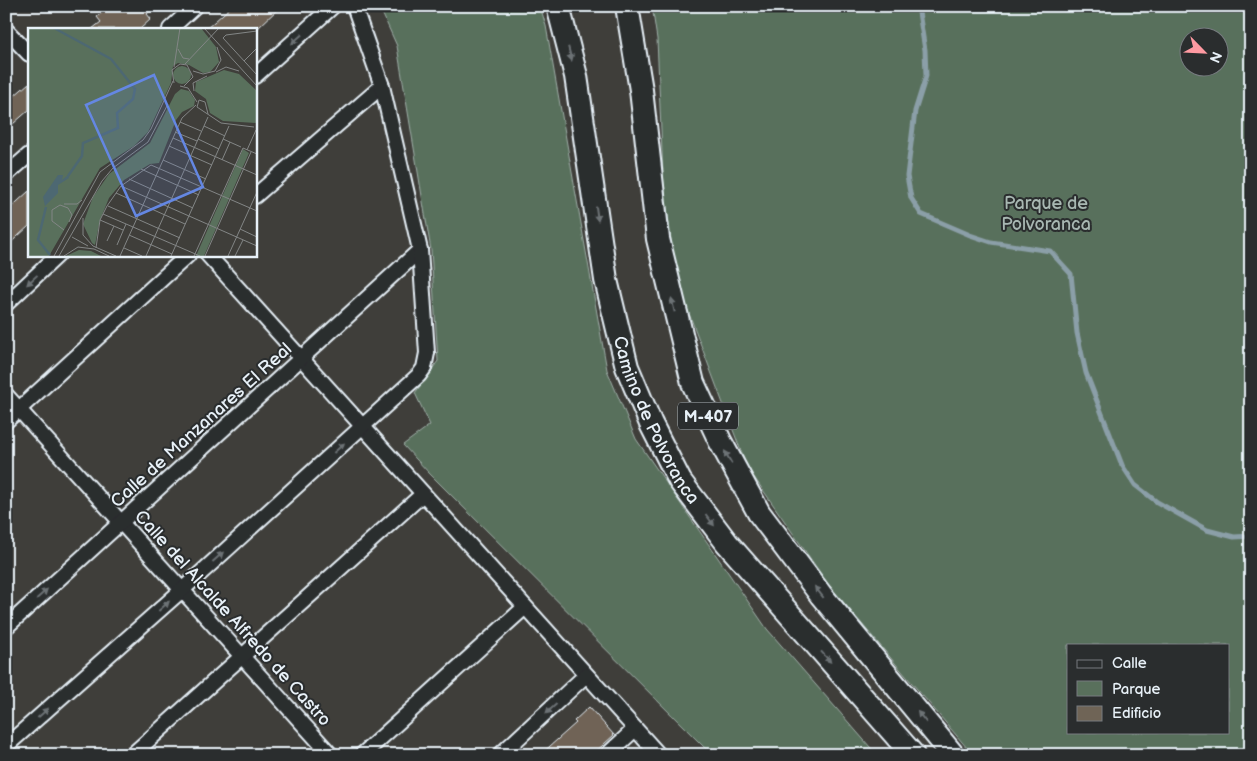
<svg xmlns="http://www.w3.org/2000/svg" width="1257" height="761" font-family="'Balsamiq Sans',sans-serif">
<style>
.green{fill:#59705c;stroke:#a0b0aa;fill-rule:evenodd}
.lines{fill:none;stroke-linecap:round;stroke-linejoin:round}
.stream{stroke:#8b9fa8;stroke-width:5}
.building{fill:#6f6456;stroke:#e8f1f8}
.minor-casing{stroke:#e8f1f8;stroke-width:18}
.trunk-casing{stroke:#e8f1f8;stroke-width:26}
.minor{stroke:#2a2d2e;stroke-width:14}
.trunk{stroke:#2a2d2e;stroke-width:22}
.oneway{fill:#6c7275}
.labels{text-anchor:middle;stroke-width:4;stroke-linejoin:round;paint-order:stroke}
.shield{fill:#2a2d2e;stroke:#afb6bb;stroke-width:1}
.shield-label{font-size:16px;font-weight:bold;fill:#e8f1f8}
.park-label{font-size:18px;fill:#a8b7b2;stroke:#2a2d2e}
.street-label{font-size:18px;fill:#e8f1f8;stroke:#2a2d2e}
.inset-river{fill:none;stroke:#4d6872;stroke-width:2.5}
.inset-road{fill:none;stroke:#838686;stroke-width:1}
.view{fill:#6487e3;fill-opacity:0.15;stroke:#6487e3;stroke-width:2.5}
.inset-edge{fill:none;stroke:#e8f1f8;stroke-width:2.5}
</style>
<rect width="100%" height="100%" fill="#3f3e3a"/>
<filter id="ink" filterUnits="userSpaceOnUse"><feTurbulence type="fractalNoise" baseFrequency=".02" numOctaves="2"/><feDisplacementMap in="SourceGraphic" scale="10" xChannelSelector="R" yChannelSelector="G"/><feConvolveMatrix kernelMatrix="1 2 1 2 8 2 1 2 1" color-interpolation-filters="sRGB"/></filter>
<g filter="url(#ink)">
<!-- green -->
<g class="green">
<path d="M379 6H540L546 26 607 370 636 439 767 629 877 755H712L430 474 403 445 430 425 415 393 438 361 431 250 397 46Z"/>
<path d="M652 6H1251V755H973L828 584 747 467 676 279 663 175 657 39ZM1190 38H1220V68H1190ZM1068 645H1228V732H1068Z"/>
</g>
<g class="lines">
<!-- stream -->
<path class="stream" d="M918 6 925 50 926 76 915 111 907 176 911 198 921 214 970 235 991 242 1050 251 1071 274 1077 333 1086 373 1122 465 1135 485 1157 502 1207 530 1234 537 1251 536"/>
</g>
<!-- building -->
<g class="building">
<path d="M109 6H155L147 14 151 19 140 29H92L101 22 97 17Z"/>
<path d="M232 6H281L257 29H206Z"/>
<path d="M29 83V110L6 130V103Z"/>
<path d="M29 191V226L6 247V212Z"/>
<path d="M589 707 614 735 592 755H540L576 723 574 721Z"/>
</g>
<g class="lines">
<defs>
<g id="minor">
<path d="M170 29 195 6"/>
<path d="M6 30 29 54"/>
<path d="M255 76 333 6"/>
<path d="M6 175 29 155"/>
<path d="M255 196 382 86"/>
<path d="M208 255 659 755"/>
<path d="M6 304 58 255"/>
<path d="M6 395 331 755"/>
<path d="M6 421 188 255"/>
<path d="M6 627 420 250"/>
<path d="M6 746 182 590 419 375 424 368 427 353 420 250 382 86 354 6"/>
<path d="M132 755 423 494"/>
<path d="M362 755 525 607"/>
<path d="M500 755 586 675"/>
<path d="M607 755 635 729"/>
</g>
<g id="trunk">
<path id="s1" d="M558 6 576 76 606 280 627 367 651 424 680 481 727 543 913 755"/>
<path d="M627 6 641 90 658 239 693 383 720 441 759 513 821 595 953 755"/>
</g>
</defs>
<!-- minor casing -->
<use href="#minor" class="minor-casing"/>
<!-- trunk casing -->
<use href="#trunk" class="trunk-casing"/>
<!-- minor -->
<use href="#minor" class="minor"/>
<!-- trunk -->
<use href="#trunk" class="trunk"/>
</g>
<!-- one-way arrows -->
<defs><path id="oneway-solid" d="M-6-.8H1V-3.2L6.5 0L1 3.2V.8H-6Z" transform="scale(1.25)"/></defs>
<g class="oneway">
<use href="#oneway-solid" transform="translate(297 39) rotate(138)"/>
<use href="#oneway-solid" transform="translate(570 54) rotate(76)"/>
<use href="#oneway-solid" transform="translate(597 214) rotate(82)"/>
<use href="#oneway-solid" transform="translate(32 280) rotate(137)"/>
<use href="#oneway-solid" transform="translate(673 305) rotate(-103)"/>
<use href="#oneway-solid" transform="translate(339 448) rotate(-42)"/>
<use href="#oneway-solid" transform="translate(728 457) rotate(-119)"/>
<use href="#oneway-solid" transform="translate(710 520) rotate(53)"/>
<use href="#oneway-solid" transform="translate(218 557) rotate(-42)"/>
<use href="#oneway-solid" transform="translate(819 592) rotate(-128)"/>
<use href="#oneway-solid" transform="translate(42 594) rotate(-42)"/>
<use href="#oneway-solid" transform="translate(164 606) rotate(-42)"/>
<use href="#oneway-solid" transform="translate(826 657) rotate(48)"/>
<use href="#oneway-solid" transform="translate(551 709) rotate(138)"/>
<use href="#oneway-solid" transform="translate(43 713) rotate(-42)"/>
<use href="#oneway-solid" transform="translate(922 717) rotate(-129)"/>
</g>
</g>
<g class="labels">
<!-- shield labels -->
<rect class="shield" x="678" y="402.5" width="60" height="27" rx="4"/>
<g class="shield-label">
<text x="708" y="422">M-407</text>
</g>
<!-- park labels -->
<g class="park-label">
<text x="1046" y="209">Parque de<tspan x="1046" dy="21">Polvoranca</tspan></text>
</g>
<!-- street labels -->
<g class="street-label">
<text dy="6" stroke="none"><textPath href="#s1" startOffset="428">Camino de Polvoranca</textPath></text>
<text transform="translate(201 425) rotate(-42)" y="6">Calle de Manzanares El Real</text>
<text transform="translate(233 618) rotate(48)" y="6">Calle del Alcalde Alfredo de Castro</text>
</g>
</g>
<!-- overview -->
<g transform="translate(28 28)">
<rect width="229" height="229" fill="#3f3e3a"/>
<path d="M0 0H173L188 19 191 34 182 44 175 45 161 37 150 35 145 38 143 55 120 104 106 118 72 140 21 228H0ZM145 47a9 9 0 1 1 18 0a9 9 0 1 1-18 0ZM196 42 211 46 229 63V95L195 93 182 85 178 71 167 63 168 54ZM153 61 161 63 167 72 166 78 154 84 148 92 131 135 122 136 96 152 81 170 72 192 67 217 64 215 55 196 65 169 81 146 122 115 147 66ZM215 121 221 125 176 228H168ZM51 222 63 223 73 228H38Z" fill="#59705c"/>
<path d="M30 147H35L34 152 40 147 41 150 30 157V165L17 178 15 169Z" fill="#4d6872"/>
<path class="inset-river" d="M26 0 83 31 107 61 105 71 89 85 90 100 55 115 54 128 40 148M18 179 10 212 22 227"/>
<path class="inset-road" d="M176 0 229 58M229 3 198 7 195 10 229 47M150 21 155 30 161 31M216 33 229 20M157 36 191 0M146 39 152 0M165 43 175 46 187 43 193 32 189 19M188 44 198 39 211 43M146 55 144 42 152 36 159 37 165 49 156 58M152 58 160 60 169 74M166 63 165 55 179 48M180 86 177 74 171 72 169 79 193 95 226 99M152 94 173 103M176 98 197 108M147 104 169 113M145 110 229 147M170 111 191 121M195 111 213 119M141 118 184 137M219 122 228 102M135 132 178 151M194 132 202 114M113 141 171 167M101 151 165 180M93 158 229 218M88 165 157 196M36 176H49L54 172M80 178 152 210M75 186 172 228M55 190V207L65 218M72 192 95 202M212 201 229 209M36 202 24 193V182L32 177 40 180 44 187 41 194M101 207 144 226M44 209 60 218M79 213 86 198M89 217 98 196M65 218 88 228M68 220 72 192 79 178 93 158 123 137 229 183M96 220 114 228M66 221 81 228M26 228 72 144 115 112 123 101 145 53M31 228 74 153 85 140 120 114 140 76M36 228 50 219 66 221M92 228 154 90 168 77M118 228 180 89M143 228 201 98M166 228 215 120 229 126M177 228 223 124M200 228 229 164M207 228 215 212"/>
<path class="view" d="M126 47 175 159 108 188 58 77Z"/>
<rect width="229" height="229" class="inset-edge"/>
</g>
<!-- margin -->
<rect width="1257" height="761" fill="none" stroke="#2a2d2e" stroke-width="25"/>
<rect x="12" y="12" width="1232" height="736" fill="none" stroke="#e8f1f8" stroke-width="2" filter="url(#ink)"/>
<!-- legend -->
<rect x="1067" y="644" width="162" height="90" fill="#2a2d2e" stroke="#767b7f"/>
<rect x="1077" y="660" width="25" height="8" fill="#2a2d2e" stroke="#767b7f"/>
<text x="1112" y="668" font-size="15" fill="#e8f1f8">Calle</text>
<rect x="1077" y="681" width="25" height="15" fill="#59705c" stroke="#767b7f"/>
<text x="1112" y="694" font-size="15" fill="#e8f1f8">Parque</text>
<rect x="1077" y="706" width="25" height="15" fill="#6f6456" stroke="#767b7f"/>
<text x="1112" y="718" font-size="15" fill="#e8f1f8">Edificio</text>
<!-- north arrow -->
<g transform="translate(1204 52) rotate(114)"><circle r="24" fill="#2a2d2e" stroke="#767b7f"/>
<path d="M0-4L9 19L0 12L-9 19Z" fill="#ff9aa2"/>
<text y="-8" font-size="14" font-weight="bold" text-anchor="middle" fill="#e8f1f8">N</text>
</g>
</svg>
